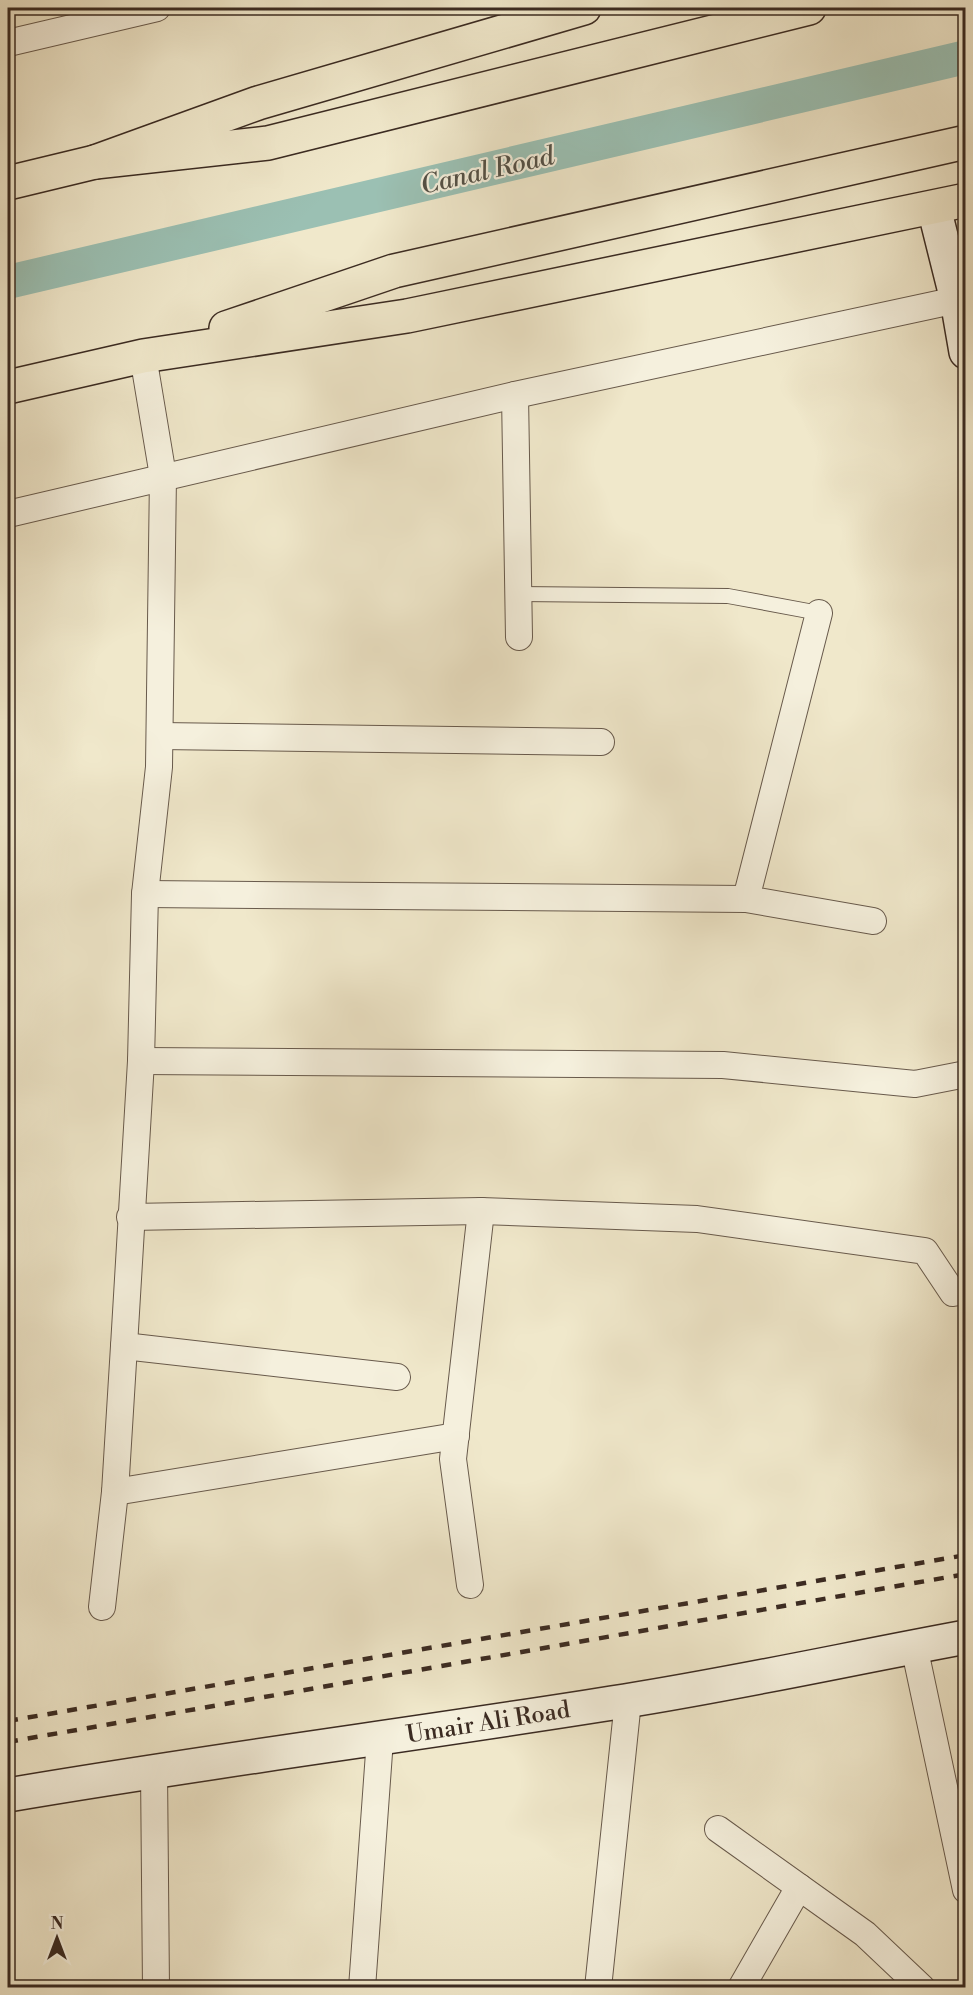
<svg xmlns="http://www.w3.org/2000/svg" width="973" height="1995" font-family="'Libre Bodoni',serif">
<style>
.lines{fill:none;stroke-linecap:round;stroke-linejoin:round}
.canal{stroke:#9bc0b3;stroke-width:34}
.lane-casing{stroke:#685a4c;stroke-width:16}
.street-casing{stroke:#685a4c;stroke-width:28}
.secondary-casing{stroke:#3b2b22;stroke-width:36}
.highway-casing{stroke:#3b2b22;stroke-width:36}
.lane{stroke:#f5f0dd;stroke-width:14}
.street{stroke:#f5f0dd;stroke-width:26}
.secondary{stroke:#f5f0dd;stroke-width:33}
.highway{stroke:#f0e8cb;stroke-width:33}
.rail{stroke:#3b2b22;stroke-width:4.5;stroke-dasharray:10 10;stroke-linecap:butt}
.labels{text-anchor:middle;stroke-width:4.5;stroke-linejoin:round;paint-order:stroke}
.street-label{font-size:24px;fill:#3b2b22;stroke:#f5f0dd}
.water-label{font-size:26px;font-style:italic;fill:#535046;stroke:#f5f0dd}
</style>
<rect width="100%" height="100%" fill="#f0e8cb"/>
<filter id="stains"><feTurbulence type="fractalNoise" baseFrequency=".00333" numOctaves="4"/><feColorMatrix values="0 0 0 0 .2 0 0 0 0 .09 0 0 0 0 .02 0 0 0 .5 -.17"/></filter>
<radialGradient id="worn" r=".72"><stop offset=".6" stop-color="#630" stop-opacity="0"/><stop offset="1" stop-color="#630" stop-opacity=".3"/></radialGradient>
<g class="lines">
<!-- canal -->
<path class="canal" d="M8 282 966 57"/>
<defs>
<path id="lane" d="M518 594 728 596 819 613"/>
<g id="street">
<path d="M8 43 157 8"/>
<path d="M515 395 519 637"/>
<path d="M8 514 515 395 966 298"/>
<path d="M160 736 601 742"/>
<path d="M145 894 746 899 873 921"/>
<path d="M746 899 819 613"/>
<path d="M141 1061 723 1065 915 1084 966 1074"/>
<path d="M130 1217 481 1211 697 1219 925 1251 953 1293 966 1291"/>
<path d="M124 1346 397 1377"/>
<path d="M115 1492 456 1436"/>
<path d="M470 1585 453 1459 481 1211"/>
<path d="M102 1607 115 1492 124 1346 141 1061 145 894 159 767 163 476 143 356"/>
<path d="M914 1646 966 1890"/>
<path d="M154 1770 156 1988"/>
<path d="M718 1829 865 1934 922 1988"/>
<path d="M362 1988 380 1739"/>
<path d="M598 1988 628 1701"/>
<path d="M741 1988 799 1887"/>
</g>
<g id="secondary">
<path d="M934 208 957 300 966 352"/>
<path d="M8 1795C213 1760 419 1734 625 1701 739 1683 852 1658 966 1637"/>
</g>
<g id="highway">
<path d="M95 162 268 143 809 8"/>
<path d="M8 183 95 162 258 103 584 8"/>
<path d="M226 328 394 271 966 142"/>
<path d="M8 387 143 356 407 316 966 200"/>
</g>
</defs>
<!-- lane casing -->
<use href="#lane" class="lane-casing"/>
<!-- street casing -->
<use href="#street" class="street-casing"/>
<!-- secondary casing -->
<use href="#secondary" class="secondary-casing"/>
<!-- highway casing -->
<use href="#highway" class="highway-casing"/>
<!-- lane -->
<use href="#lane" class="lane"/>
<!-- street -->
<use href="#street" class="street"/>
<!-- secondary -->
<use href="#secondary" class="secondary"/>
<!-- highway -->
<use href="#highway" class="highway"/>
<!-- rail -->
<g class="rail">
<path d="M8 1721 966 1555"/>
<path d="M8 1742 966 1574"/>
</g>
</g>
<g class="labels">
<!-- street labels -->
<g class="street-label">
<text transform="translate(488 1722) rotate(-9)" y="8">Umair Ali Road</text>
</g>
<!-- water labels -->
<g class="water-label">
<text transform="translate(487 170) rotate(-13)" y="9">Canal Road</text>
</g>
</g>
<!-- margin -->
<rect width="973" height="1995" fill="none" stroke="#f0e8cb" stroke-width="30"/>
<rect x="9" y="9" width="955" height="1977" fill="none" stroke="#3b2b22" stroke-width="3"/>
<rect x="15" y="15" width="943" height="1965" fill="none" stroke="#3b2b22" stroke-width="1.5"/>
<!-- north arrow -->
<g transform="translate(57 1938)" stroke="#f5f0dd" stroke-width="4.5" paint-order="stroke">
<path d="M0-4.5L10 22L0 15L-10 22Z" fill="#3b2b22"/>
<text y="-9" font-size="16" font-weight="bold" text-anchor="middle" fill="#3b2b22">N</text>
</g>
<rect width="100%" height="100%" filter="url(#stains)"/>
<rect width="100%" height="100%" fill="url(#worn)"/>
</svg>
